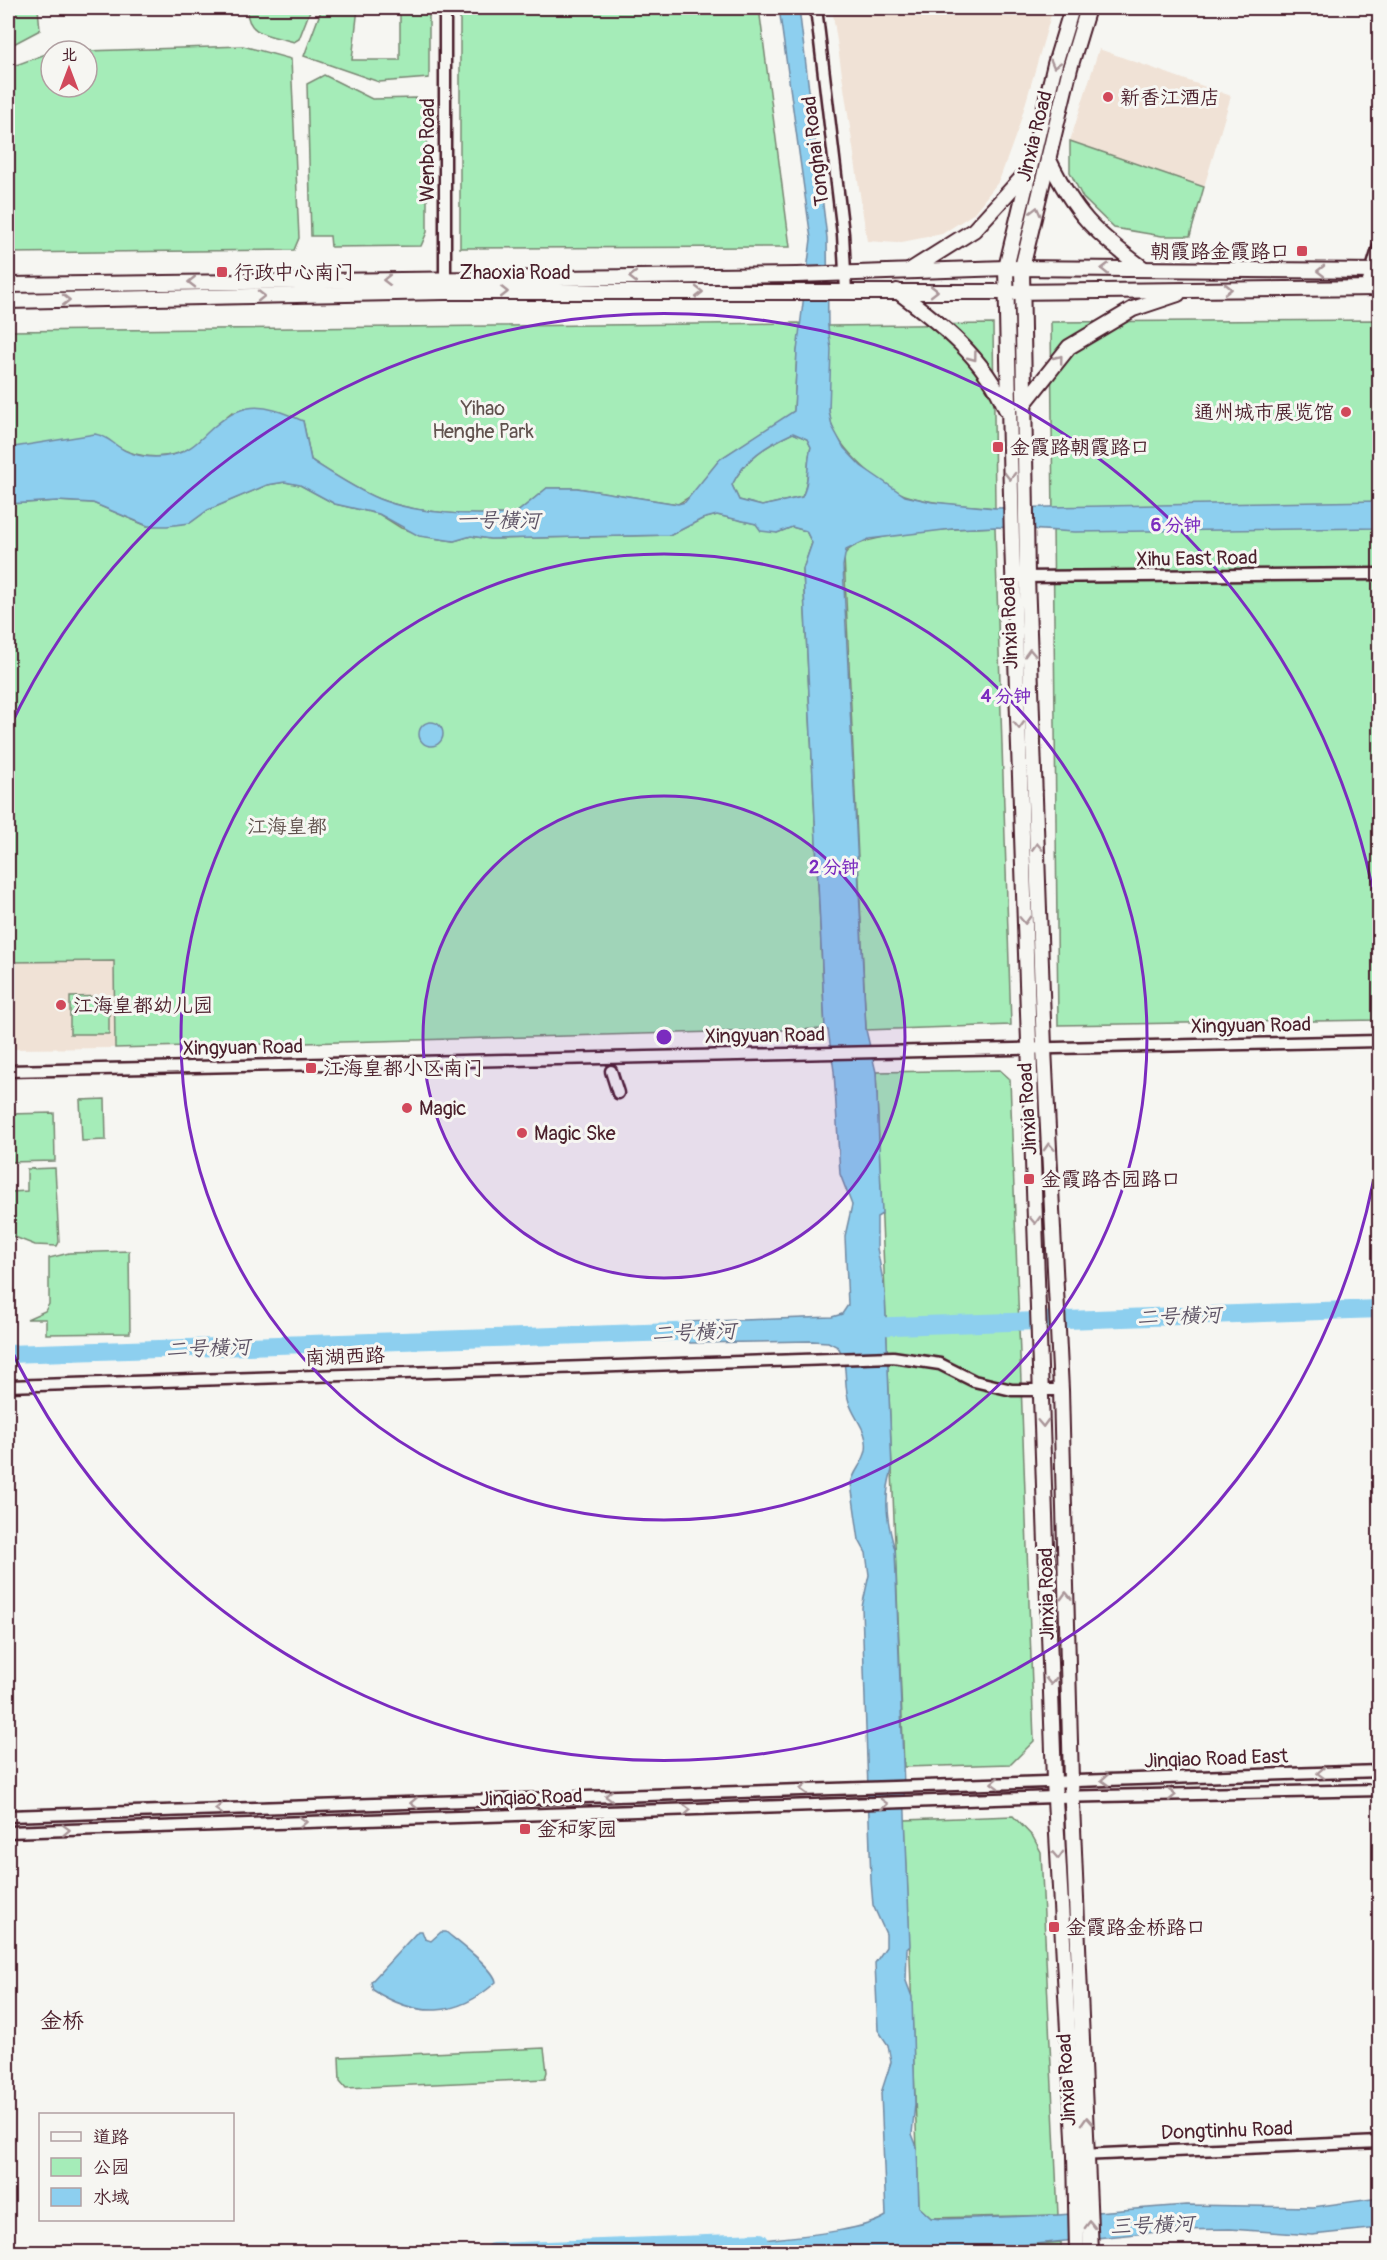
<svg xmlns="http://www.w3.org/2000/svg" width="1387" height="2260" font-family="Pangolin,'LXGW WenKai TC',sans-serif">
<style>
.built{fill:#f0e2d6}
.green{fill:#a5ecb8;stroke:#788672;stroke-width:1.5}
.water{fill:#8dcfef;stroke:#7289a1;stroke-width:1.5;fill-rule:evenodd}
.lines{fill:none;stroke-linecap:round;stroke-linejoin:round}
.river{stroke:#8dcfef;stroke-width:18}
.minor-casing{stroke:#4a1f2b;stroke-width:15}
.major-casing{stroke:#4a1f2b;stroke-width:18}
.minor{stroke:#f6f6f2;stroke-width:10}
.major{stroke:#f6f6f2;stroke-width:14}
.oneway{stroke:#a99598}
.ring{fill:none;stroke:#7b2cbf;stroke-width:3}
.poi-dot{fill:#d1495b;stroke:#f6f6f2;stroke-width:2}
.labels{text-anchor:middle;stroke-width:6;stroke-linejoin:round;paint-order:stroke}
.poi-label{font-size:20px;fill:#4a1f2b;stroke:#f6f6f2;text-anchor:start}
.street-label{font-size:20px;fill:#4a1f2b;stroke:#f6f6f2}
.park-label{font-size:20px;fill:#61524e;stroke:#f6f6f2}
.water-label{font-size:21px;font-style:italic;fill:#5e5466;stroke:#f6f6f2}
.quarter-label{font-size:22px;fill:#4a1f2b;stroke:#f6f6f2}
.centre{fill:#7b2cbf;stroke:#f6f6f2;stroke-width:3}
.ring-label{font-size:18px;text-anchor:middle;font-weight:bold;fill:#7b2cbf;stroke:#f6f6f2;stroke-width:6;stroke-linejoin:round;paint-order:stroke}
</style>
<rect width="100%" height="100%" fill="#f6f6f2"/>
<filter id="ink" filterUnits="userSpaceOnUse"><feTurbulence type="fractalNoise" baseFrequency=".0167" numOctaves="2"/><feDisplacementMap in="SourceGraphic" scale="12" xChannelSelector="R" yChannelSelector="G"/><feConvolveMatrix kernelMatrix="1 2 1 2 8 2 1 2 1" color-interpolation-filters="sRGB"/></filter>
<g filter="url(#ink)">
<!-- built -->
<g class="built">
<path d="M832 8H1053L1019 126 999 181 973 214 942 234 897 243 867 241Z"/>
<path d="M1099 49 1231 96 1204 187 1070 141Z"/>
<path d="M114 961 115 1048 8 1049V962Z"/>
</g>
<!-- green -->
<g class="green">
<path d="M8 8H38L40 30 8 47Z"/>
<path d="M247 8H311L299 39 294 42C271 35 246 36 247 8Z"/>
<path d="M322 8H358L352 60H400V8H429V78L379 82 304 56Z"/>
<path d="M460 8H759L790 247 460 248Z"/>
<path d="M243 46 291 59 299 238 294 250 8 253V68L51 52V87H87V51Z"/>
<path d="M324 75 372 99 417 98 427 103V232L421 246 331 247 330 236H311L307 84Z"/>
<path d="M1070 141 1204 187 1190 236H1162L1114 228 1083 198 1070 172Z"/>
<path d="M1379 320V1020L1058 1025 1051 322Z"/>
<path d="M799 323 802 326 797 351 794 412 720 459 691 496 678 504 577 488H547L515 514C472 515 420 515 379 499 355 489 333 474 311 460L303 421 232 412C218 422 207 437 194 446 172 460 140 460 118 447H15L8 450V331Z"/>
<path d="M993 324 995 508C966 505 936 505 908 496 883 489 837 448 831 422 825 395 829 355 828 326Z"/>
<path d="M793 433 807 439 811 447C806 464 810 482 802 497L762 506 739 500 732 485C745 458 767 445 793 433Z"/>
<path d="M285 482 300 485 335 504 379 514 401 528 433 538 454 541 471 536 490 539 671 535 702 519 717 515 757 524 777 533 792 527 806 531 812 543 803 569 825 1029 115 1048 114 961 8 962V504L57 501 93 503 147 526 190 523 208 510 267 485Z"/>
<path d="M995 527 1011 1025 866 1030 844 556C852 531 968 528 995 527Z"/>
<path d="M109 996V1034H70V997Z"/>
<path d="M1000 1070 1010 1079 1034 1741 1011 1764 904 1767 876 1072Z"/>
<path d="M105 1099 106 1140 82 1141 80 1100Z"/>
<path d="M54 1113 55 1161 8 1162V1114Z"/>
<path d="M55 1168 59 1242 57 1246 35 1245 12 1236 11 1192 27 1191V1169Z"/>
<path d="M129 1251 130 1333 46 1334V1319H27L45 1311 49 1304V1258L69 1253Z"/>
<path d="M1013 1816 1033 1837 1041 1852 1058 2215 931 2218 919 2207 905 1820Z"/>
<path d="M544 2048 547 2072 545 2079 346 2088 340 2081 339 2057Z"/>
<path d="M1061 2242V2252H953Z"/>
</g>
<!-- water -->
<g class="water">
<path d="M779 8H799L827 238 828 326 831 349 829 411 832 426 844 448 861 466 905 496 932 502 995 508 1379 501V528L1075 532 995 527 952 529 869 539 846 550 843 566 866 1030 876 1072 882 1214 877 1217V1248L885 1292 892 1470C883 1498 887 1522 895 1550L910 1946 907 1949 906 1981 912 1997 915 2104 912 2134 917 2147 919 2207 931 2218 943 2219 1058 2215 1186 2205 1313 2207 1379 2198V2228L1312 2235 1230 2229 1178 2230 953 2252H883L880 2249C831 2246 781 2247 731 2244 770 2237 857 2235 886 2216L881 2093 891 2062 888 2045 878 2030 875 1963 886 1947V1934L873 1905 871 1881 862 1607 869 1575 866 1553 859 1540 851 1484C853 1471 864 1463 866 1450 869 1431 854 1419 849 1402 843 1385 849 1363 838 1347L828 1342 812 1341 690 1343 681 1332 686 1322 832 1317 842 1314 848 1305 845 1236 852 1205 840 1174 834 1071 828 1030 825 1029 803 569 812 543 806 531 792 527 777 533 761 531 756 524 717 515 702 519 671 535 490 539 471 536 454 541 419 536 379 514 335 504 300 485 285 482 267 485 208 510 190 523 167 526H148L93 503 57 501 8 504V450L14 447 95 434C106 436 110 441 119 447 133 457 155 459 172 455 187 452 197 443 207 433 241 400 261 402 303 421L311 460C333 474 355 489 379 499 420 515 472 515 515 514L547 488H577L678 504 685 502 720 459 794 411 797 351 811 239ZM793 433 807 439 811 447C806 464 810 482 802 497L762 506 739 500 732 485C745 458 767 445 793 433Z"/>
<circle cx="431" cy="734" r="12"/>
<path d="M418 1931H422L425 1939 431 1941 441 1932H446C457 1941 495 1969 496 1982 457 2018 417 2018 373 1990L371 1982Z"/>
</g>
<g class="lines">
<!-- river -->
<g class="river">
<path d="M864 1327 1380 1309"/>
<path d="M8 1354 704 1331"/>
<path d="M493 2252 760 2242"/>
</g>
<defs>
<g id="minor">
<path d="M445 8V286"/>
<path d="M816 8 843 234 846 291"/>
<path d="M1366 288 1380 243"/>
<path d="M1020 577 1380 574"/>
<path d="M8 1071 1380 1041"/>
<path d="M611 1071 618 1093"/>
<path d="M8 1386 893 1357 940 1364 974 1381 1012 1390H1061"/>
<path d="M8 1816 1380 1771"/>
<path d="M8 1832 1055 1797 1380 1790"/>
<path d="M1080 2155 1380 2142"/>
</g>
<g id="major">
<path d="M1072 8 1055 64 1006 268 1012 540 1054 1781 1075 2155 1077 2252"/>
<path d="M1088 8 1070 68 1022 268 1027 577 1044 1048 1061 1390 1071 1781 1091 2252"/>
<path d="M1048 158C1075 214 1094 232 1144 269"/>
<path d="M909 271 974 230 1029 170"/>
<path d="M8 285 797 275 1006 268 1380 271"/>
<path d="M897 291C941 324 984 357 1006 409"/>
<path d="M8 301 445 292H1007L1380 288"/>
<path d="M1023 405 1069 347 1133 309 1178 294"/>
</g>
</defs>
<!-- minor casing -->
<use href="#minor" class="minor-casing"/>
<!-- major casing -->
<use href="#major" class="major-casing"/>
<!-- minor -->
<use href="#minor" class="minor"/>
<!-- major -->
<use href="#major" class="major"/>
</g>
<!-- one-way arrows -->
<defs><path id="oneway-chevron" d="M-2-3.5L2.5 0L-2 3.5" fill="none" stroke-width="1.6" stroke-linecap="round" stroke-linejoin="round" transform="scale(1.5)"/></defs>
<g class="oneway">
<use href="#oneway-chevron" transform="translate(1055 64) rotate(105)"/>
<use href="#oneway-chevron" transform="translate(1036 211) rotate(-76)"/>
<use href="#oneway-chevron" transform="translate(1105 269) rotate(-179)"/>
<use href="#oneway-chevron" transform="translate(1321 271) rotate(-180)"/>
<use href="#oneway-chevron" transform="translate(633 277) rotate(179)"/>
<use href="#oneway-chevron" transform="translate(387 280) rotate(179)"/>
<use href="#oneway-chevron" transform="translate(192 282) rotate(179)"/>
<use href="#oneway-chevron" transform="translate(1228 289)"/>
<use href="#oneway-chevron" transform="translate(934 291)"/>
<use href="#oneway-chevron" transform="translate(504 292)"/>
<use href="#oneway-chevron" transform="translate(699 292)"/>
<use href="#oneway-chevron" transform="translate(261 296) rotate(-1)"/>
<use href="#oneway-chevron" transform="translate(66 300) rotate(-1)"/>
<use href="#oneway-chevron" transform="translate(973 357) rotate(53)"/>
<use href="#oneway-chevron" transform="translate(1059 359) rotate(-51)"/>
<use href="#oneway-chevron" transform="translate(1010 476) rotate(89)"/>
<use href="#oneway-chevron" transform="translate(1030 653) rotate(-92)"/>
<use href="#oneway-chevron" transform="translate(1019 725) rotate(88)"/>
<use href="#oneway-chevron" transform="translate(1037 847) rotate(-92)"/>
<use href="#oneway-chevron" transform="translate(1025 920) rotate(88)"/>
<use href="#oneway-chevron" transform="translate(1049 1147) rotate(-93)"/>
<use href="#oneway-chevron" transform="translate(1035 1220) rotate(88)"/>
<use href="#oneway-chevron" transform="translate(1043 1423) rotate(88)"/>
<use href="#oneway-chevron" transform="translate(1066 1596) rotate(-92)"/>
<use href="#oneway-chevron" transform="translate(1051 1681) rotate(89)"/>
<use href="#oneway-chevron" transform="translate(1321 1773) rotate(178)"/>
<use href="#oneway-chevron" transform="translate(1105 1780) rotate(178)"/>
<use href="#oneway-chevron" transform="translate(995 1783) rotate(178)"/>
<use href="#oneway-chevron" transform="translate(804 1789) rotate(178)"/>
<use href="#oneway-chevron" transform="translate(1172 1795) rotate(-1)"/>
<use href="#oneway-chevron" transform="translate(609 1796) rotate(178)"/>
<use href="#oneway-chevron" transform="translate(414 1803) rotate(178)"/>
<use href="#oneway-chevron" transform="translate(884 1804) rotate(-2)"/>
<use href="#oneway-chevron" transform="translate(219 1809) rotate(178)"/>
<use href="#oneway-chevron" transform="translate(687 1810) rotate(-2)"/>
<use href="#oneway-chevron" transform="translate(303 1822) rotate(-2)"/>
<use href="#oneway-chevron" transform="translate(66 1830) rotate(-2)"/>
<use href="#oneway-chevron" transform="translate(1058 1855) rotate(87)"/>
<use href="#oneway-chevron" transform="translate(1087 2121) rotate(-93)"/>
<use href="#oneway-chevron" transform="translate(1090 2225) rotate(-91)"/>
</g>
</g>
<!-- distance rings -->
<circle cx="664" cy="1037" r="241" fill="#7b2cbf" fill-opacity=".12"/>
<g class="ring">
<circle cx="664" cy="1037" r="241"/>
<circle cx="664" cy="1037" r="483"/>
<path d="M1379 1150A724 724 0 0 1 8 1343M8 731A724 724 0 0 1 1379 924"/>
</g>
<!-- markers -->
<g class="poi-dot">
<circle cx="1108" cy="97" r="6"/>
<rect x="1296" y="245" width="12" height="12" rx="3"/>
<rect x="216" y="266" width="12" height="12" rx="3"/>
<circle cx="1346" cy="412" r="6"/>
<rect x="992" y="441" width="12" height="12" rx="3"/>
<circle cx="61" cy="1005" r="6"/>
<rect x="305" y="1062" width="12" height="12" rx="3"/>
<circle cx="407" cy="1108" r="6"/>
<circle cx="522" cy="1133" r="6"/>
<rect x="1023" y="1173" width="12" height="12" rx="3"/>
<rect x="519" y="1823" width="12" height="12" rx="3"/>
<rect x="1048" y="1921" width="12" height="12" rx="3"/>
</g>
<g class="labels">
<!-- poi labels -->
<g class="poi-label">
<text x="1120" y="104">新香江酒店</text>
<text x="1290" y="258" text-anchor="end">朝霞路金霞路口</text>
<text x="234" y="279">行政中心南门</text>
<text x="1334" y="419" text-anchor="end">通州城市展览馆</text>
<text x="1010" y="454">金霞路朝霞路口</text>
<text x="73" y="1012">江海皇都幼儿园</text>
<text x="323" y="1075">江海皇都小区南门</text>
<text x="419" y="1115">Magic</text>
<text x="534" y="1140">Magic Ske</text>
<text x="1041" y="1186">金霞路杏园路口</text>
<text x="537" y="1836">金和家园</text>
<text x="1066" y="1934">金霞路金桥路口</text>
</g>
<!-- street labels -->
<g class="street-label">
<text transform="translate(1034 136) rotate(-76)" y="7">Jinxia Road</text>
<text transform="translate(427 150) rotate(-90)" y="7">Wenbo Road</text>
<text transform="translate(815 151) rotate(-97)" y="7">Tonghai Road</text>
<text x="515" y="279">Zhaoxia Road</text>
<text transform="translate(1197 558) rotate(-1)" y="7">Xihu East Road</text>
<text transform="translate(1009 623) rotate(-92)" y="7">Jinxia Road</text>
<text transform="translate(1251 1025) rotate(-1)" y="7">Xingyuan Road</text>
<text transform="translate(765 1035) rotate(-1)" y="7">Xingyuan Road</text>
<text transform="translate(243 1047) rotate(-1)" y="7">Xingyuan Road</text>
<text transform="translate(1027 1109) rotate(-93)" y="7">Jinxia Road</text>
<text transform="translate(345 1356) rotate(-2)" y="7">南湖西路</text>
<text transform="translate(1046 1594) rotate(-91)" y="7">Jinxia Road</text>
<text transform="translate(1216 1758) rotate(-2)" y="7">Jinqiao Road East</text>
<text transform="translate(531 1797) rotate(-2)" y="7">Jinqiao Road</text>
<text transform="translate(1066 2080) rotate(-93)" y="7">Jinxia Road</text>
<text transform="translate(1227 2130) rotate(-2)" y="7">Dongtinhu Road</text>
</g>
<!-- park labels -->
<g class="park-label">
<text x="483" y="415">Yihao<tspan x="483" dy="23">Henghe Park</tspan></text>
<text x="287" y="833">江海皇都</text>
</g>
<!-- water labels -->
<g class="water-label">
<text transform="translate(498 520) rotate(1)" y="7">一号横河</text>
<text transform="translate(1179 1316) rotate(-2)" y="7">二号横河</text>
<text transform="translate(694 1332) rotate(-2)" y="7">二号横河</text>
<text transform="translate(208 1348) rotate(-2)" y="7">二号横河</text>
<text transform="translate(1152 2225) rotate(-2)" y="7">三号横河</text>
</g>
<!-- quarter labels -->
<g class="quarter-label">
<text x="62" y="2028">金桥</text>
</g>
</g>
<circle cx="664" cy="1037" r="9" class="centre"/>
<g class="ring-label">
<text x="1176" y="531">6 分钟</text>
<text x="1006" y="702">4 分钟</text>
<text x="834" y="873">2 分钟</text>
</g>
<!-- margin -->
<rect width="1387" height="2260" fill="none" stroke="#f6f6f2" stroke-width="30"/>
<rect x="15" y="15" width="1357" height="2230" fill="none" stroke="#4a1f2b" stroke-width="2" filter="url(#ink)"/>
<!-- legend -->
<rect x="39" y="2113" width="195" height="108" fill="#f6f6f2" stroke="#b1a0a2" stroke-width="1.5"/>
<rect x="51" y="2132" width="30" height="9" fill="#f6f6f2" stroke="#b1a0a2" stroke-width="1.5"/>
<text x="93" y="2143" font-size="18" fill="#4a1f2b">道路</text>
<rect x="51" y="2158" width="30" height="18" fill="#a5ecb8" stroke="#b1a0a2" stroke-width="1.5"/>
<text x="93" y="2173" font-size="18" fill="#4a1f2b">公园</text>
<rect x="51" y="2188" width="30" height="18" fill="#8dcfef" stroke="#b1a0a2" stroke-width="1.5"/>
<text x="93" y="2203" font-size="18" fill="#4a1f2b">水域</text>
<!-- north arrow -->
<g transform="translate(69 69)"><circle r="28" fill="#f6f6f2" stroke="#b1a0a2" stroke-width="1.5"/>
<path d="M0-4.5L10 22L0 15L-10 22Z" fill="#d1495b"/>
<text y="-9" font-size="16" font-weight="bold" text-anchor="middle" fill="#4a1f2b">北</text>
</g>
</svg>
